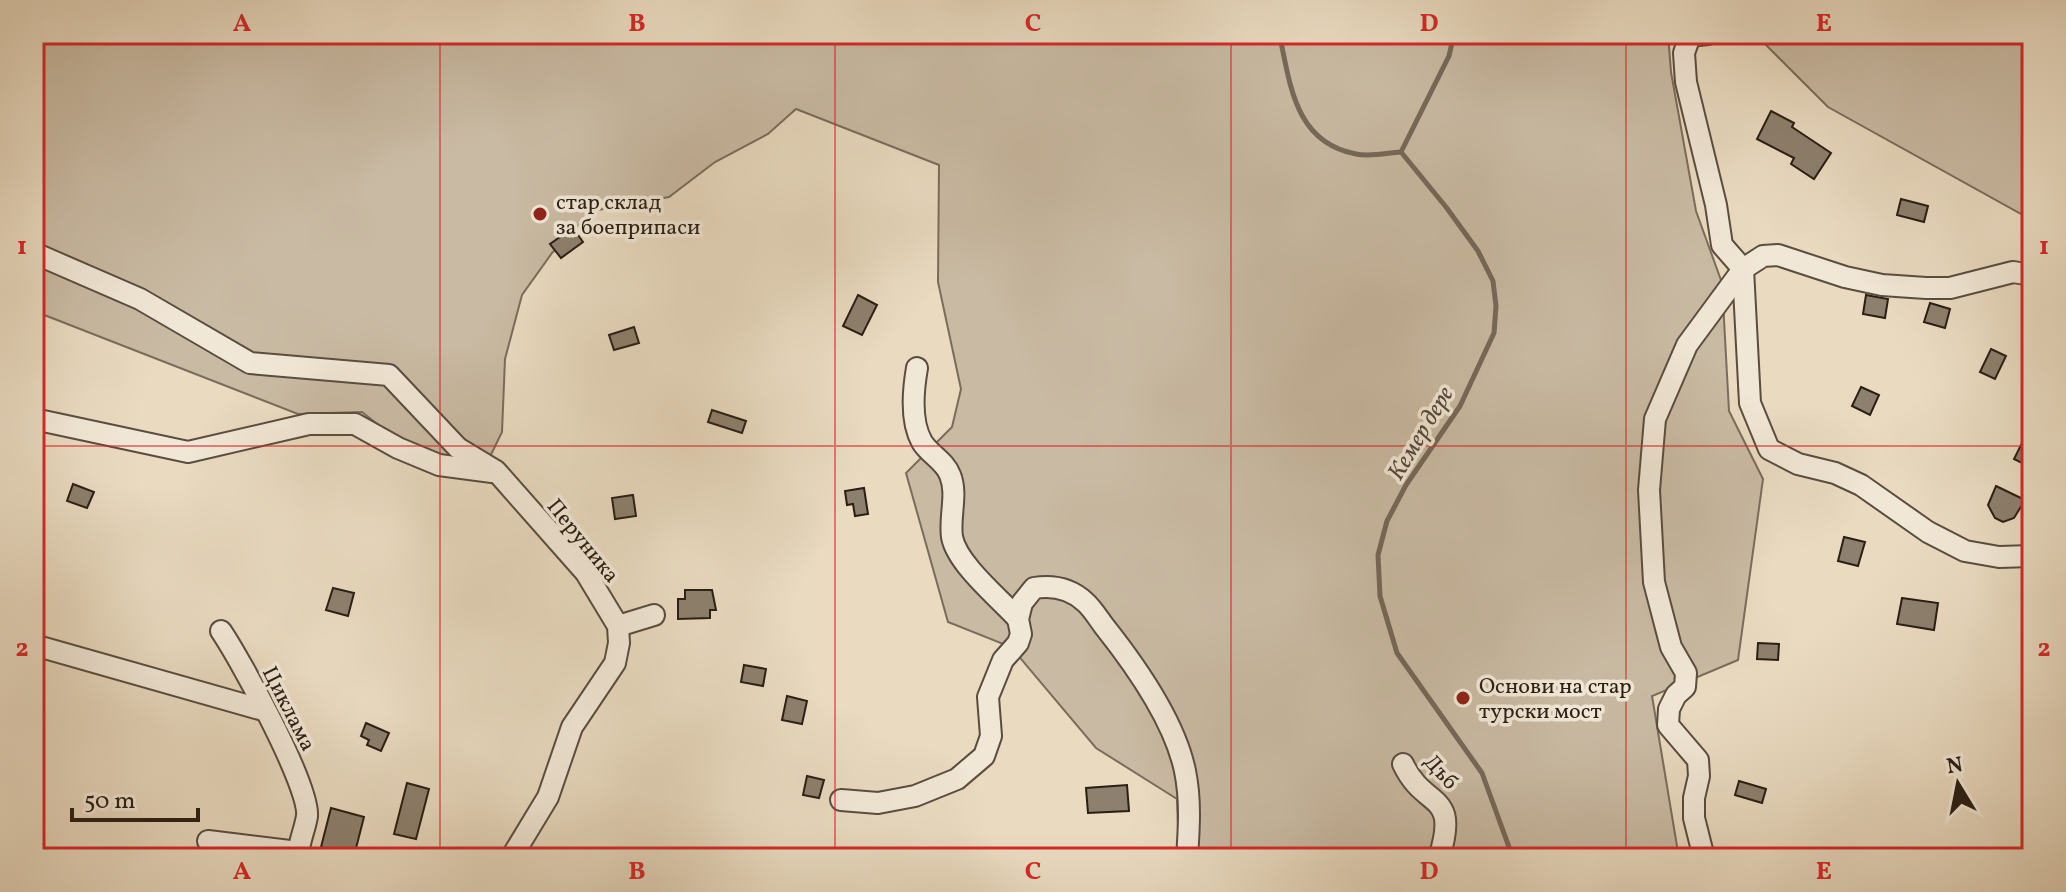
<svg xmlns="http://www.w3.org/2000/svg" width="2066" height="892" font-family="Vollkorn,serif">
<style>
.green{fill:#c9baa3;stroke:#7a6c5c;stroke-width:2}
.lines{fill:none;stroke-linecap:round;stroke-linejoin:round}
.stream{stroke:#766859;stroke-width:5}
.building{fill:#8d806e;stroke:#2a1e15;stroke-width:2}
.street-casing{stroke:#5a4d40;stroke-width:24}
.street{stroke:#f1e7d6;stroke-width:20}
.grid{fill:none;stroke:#d62828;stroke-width:2;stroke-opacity:0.55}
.poi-dot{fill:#8f2418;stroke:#f1e7d6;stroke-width:3}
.labels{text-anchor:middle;stroke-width:7;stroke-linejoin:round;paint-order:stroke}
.poi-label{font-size:22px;fill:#2a1e15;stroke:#f1e7d6;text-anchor:start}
.street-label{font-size:22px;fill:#2a1e15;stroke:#f1e7d6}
.water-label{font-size:24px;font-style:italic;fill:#56493d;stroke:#f1e7d6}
.neatline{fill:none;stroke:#d62828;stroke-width:3}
.grid-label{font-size:26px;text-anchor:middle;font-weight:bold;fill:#d62828}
</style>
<rect width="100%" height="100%" fill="#e9dac0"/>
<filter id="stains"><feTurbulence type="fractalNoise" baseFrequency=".0025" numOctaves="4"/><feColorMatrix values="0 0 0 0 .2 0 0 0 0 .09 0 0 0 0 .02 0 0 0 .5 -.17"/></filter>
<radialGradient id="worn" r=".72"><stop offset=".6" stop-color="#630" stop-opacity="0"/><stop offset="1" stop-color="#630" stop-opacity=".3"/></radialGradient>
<!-- green -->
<g class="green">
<path d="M34 34H1668L1671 72 1696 211 1722 283 1729 411 1763 479 1738 660 1652 696 1679 858H1179L1177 799 1096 748 1011 647 948 622 906 473 952 427 961 389 938 282 939 165 796 109 768 134 715 162 669 197 592 211 552 253 522 295 505 359 502 432 485 467 410 450 362 412 298 414 34 311Z"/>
<path d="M1755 34H2032V220L1828 107Z"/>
</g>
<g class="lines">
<!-- stream -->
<g class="stream">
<path d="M1277 34 1281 42C1291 91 1298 143 1356 154 1370 157 1387 153 1401 152"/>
<path d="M1454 34 1449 56 1401 152 1446 207 1478 251 1493 281 1496 306 1494 333 1460 406 1406 485 1387 521 1378 555 1380 596 1397 653 1482 773 1513 858"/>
</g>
</g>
<!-- building -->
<g class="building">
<path d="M1771 111 1794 123 1792 127 1831 153 1814 179 1791 164 1794 158 1757 139Z"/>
<path d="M1901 199 1928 206 1924 222 1897 215Z"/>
<path d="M573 228 583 242 561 258 550 244Z"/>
<path d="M858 295 877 305 862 335 843 326Z"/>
<path d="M1866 295 1888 299 1885 318 1863 314Z"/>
<path d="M1930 303 1950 309 1945 328 1924 322Z"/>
<path d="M634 327 639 343 614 350 609 335Z"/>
<path d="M1991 349 2006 356 1995 379 1980 372Z"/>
<path d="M1861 387 1879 395 1870 415 1852 406Z"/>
<path d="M712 410 746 421 742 433 708 422Z"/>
<path d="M2032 423V468L2014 459Z"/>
<path d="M73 484 94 492 87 508 67 501Z"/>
<path d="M1996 486 2025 500 2014 518 2003 522 1995 518 1988 505Z"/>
<path d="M864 488 868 514 855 516 853 504 847 505 845 491Z"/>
<path d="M633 495 636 516 615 519 612 498Z"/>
<path d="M1844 537 1865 542 1858 566 1838 561Z"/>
<path d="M333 588 354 593 348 616 326 610Z"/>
<path d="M685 590H712L716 610H710V618L678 619V599H685Z"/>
<path d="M1902 598 1938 603 1934 630 1897 624Z"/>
<path d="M1758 643 1779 644 1778 660 1757 659Z"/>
<path d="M744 665 766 669 763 686 741 682Z"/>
<path d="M787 696 807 701 802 724 782 720Z"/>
<path d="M366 723 389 733 381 751 367 745 369 740 361 736Z"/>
<path d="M807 776 824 780 819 798 803 795Z"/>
<path d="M1739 781 1766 789 1762 803 1735 795Z"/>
<path d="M407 783 429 789 416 839 394 834Z"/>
<path d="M1127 785 1129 811 1088 813 1086 788Z"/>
<path d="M331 808 364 817 354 856 321 847Z"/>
</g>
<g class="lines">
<defs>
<g id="street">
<path d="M1708 34 1690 36 1684 53 1686 82 1716 205 1722 245 1743 269 1750 403 1769 449 1798 464 1835 473 1861 485 1928 532 1965 551 1999 557 2032 556"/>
<path d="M34 253 140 299 250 363 389 375 458 448 496 471 586 573 618 626 619 643 615 663 572 727 548 797 511 858"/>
<path d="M917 368C913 391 910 421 922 442 929 454 945 461 950 475 958 494 949 516 952 537 957 564 999 598 1018 619"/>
<path d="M34 419 188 452 309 424H355L398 448 439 465 492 472"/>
<path d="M618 626 654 615"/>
<path d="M221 631C240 659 310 786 307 816 305 830 298 843 298 858"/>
<path d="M34 645 263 710"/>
<path d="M1403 764C1425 811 1460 790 1439 858"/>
<path d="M841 800 878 803 915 796 957 779 984 756 991 736 988 697 1003 660 1018 643 1021 634 1018 619 1022 603 1034 588C1053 585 1070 588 1085 602 1092 608 1098 618 1104 626 1135 665 1175 722 1185 771 1191 800 1189 829 1187 858"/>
<path d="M208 841 298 852"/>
<path d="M1704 858 1694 818V798L1699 776 1698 760 1668 725 1669 709 1676 695 1685 687 1686 673 1671 647 1654 582 1649 490 1655 419 1687 345 1743 269 1763 256 1778 255 1845 277 1882 285 1926 288H1950L2013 272 2032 275"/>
</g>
</defs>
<!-- street casing -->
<use href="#street" class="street-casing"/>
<!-- street -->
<use href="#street" class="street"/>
</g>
<!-- grid -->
<path class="grid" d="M440 34V858M835 34V858M1231 34V858M1626 34V858M34 446H2032"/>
<!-- markers -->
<g class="poi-dot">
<circle cx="540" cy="214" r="8"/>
<circle cx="1463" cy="698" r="8"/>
</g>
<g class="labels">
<!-- poi labels -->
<g class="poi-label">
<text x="556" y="209">стар склад<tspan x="556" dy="25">за боеприпаси</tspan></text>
<text x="1479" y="693">Основи на стар<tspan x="1479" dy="25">турски мост</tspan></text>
</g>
<!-- street labels -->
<g class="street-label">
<text transform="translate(584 540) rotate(51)" y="8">Перуника</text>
<text transform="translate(290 708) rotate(63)" y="8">Циклама</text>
<text transform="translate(1442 771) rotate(48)" y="8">Дъб</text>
</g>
<!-- water labels -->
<g class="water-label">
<text transform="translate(1420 433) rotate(-59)" y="8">Кемер дере</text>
</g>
</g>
<!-- margin -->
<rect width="2066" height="892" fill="none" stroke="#e9dac0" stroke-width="88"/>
<!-- north arrow -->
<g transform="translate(1958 784) rotate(350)" stroke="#f1e7d6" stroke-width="6" paint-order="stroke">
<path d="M0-6L14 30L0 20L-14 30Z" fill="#2a1e15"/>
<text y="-12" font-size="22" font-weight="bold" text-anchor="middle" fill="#2a1e15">N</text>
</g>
<!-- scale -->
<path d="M72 808v12h126v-12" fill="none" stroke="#2a1e15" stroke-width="4"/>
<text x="84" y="808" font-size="24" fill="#2a1e15" stroke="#f1e7d6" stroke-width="6" paint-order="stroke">50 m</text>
<rect x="44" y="44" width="1978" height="804" class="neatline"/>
<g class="grid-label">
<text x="242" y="31">A</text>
<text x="637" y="31">B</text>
<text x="1033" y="31">C</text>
<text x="1429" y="31">D</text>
<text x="1824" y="31">E</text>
<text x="22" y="254">1</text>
<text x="2044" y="254">1</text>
<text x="22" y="656">2</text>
<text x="2044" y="656">2</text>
<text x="242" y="879">A</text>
<text x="637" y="879">B</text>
<text x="1033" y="879">C</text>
<text x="1429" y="879">D</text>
<text x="1824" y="879">E</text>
</g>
<rect width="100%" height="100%" filter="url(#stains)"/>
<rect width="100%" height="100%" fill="url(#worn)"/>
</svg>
